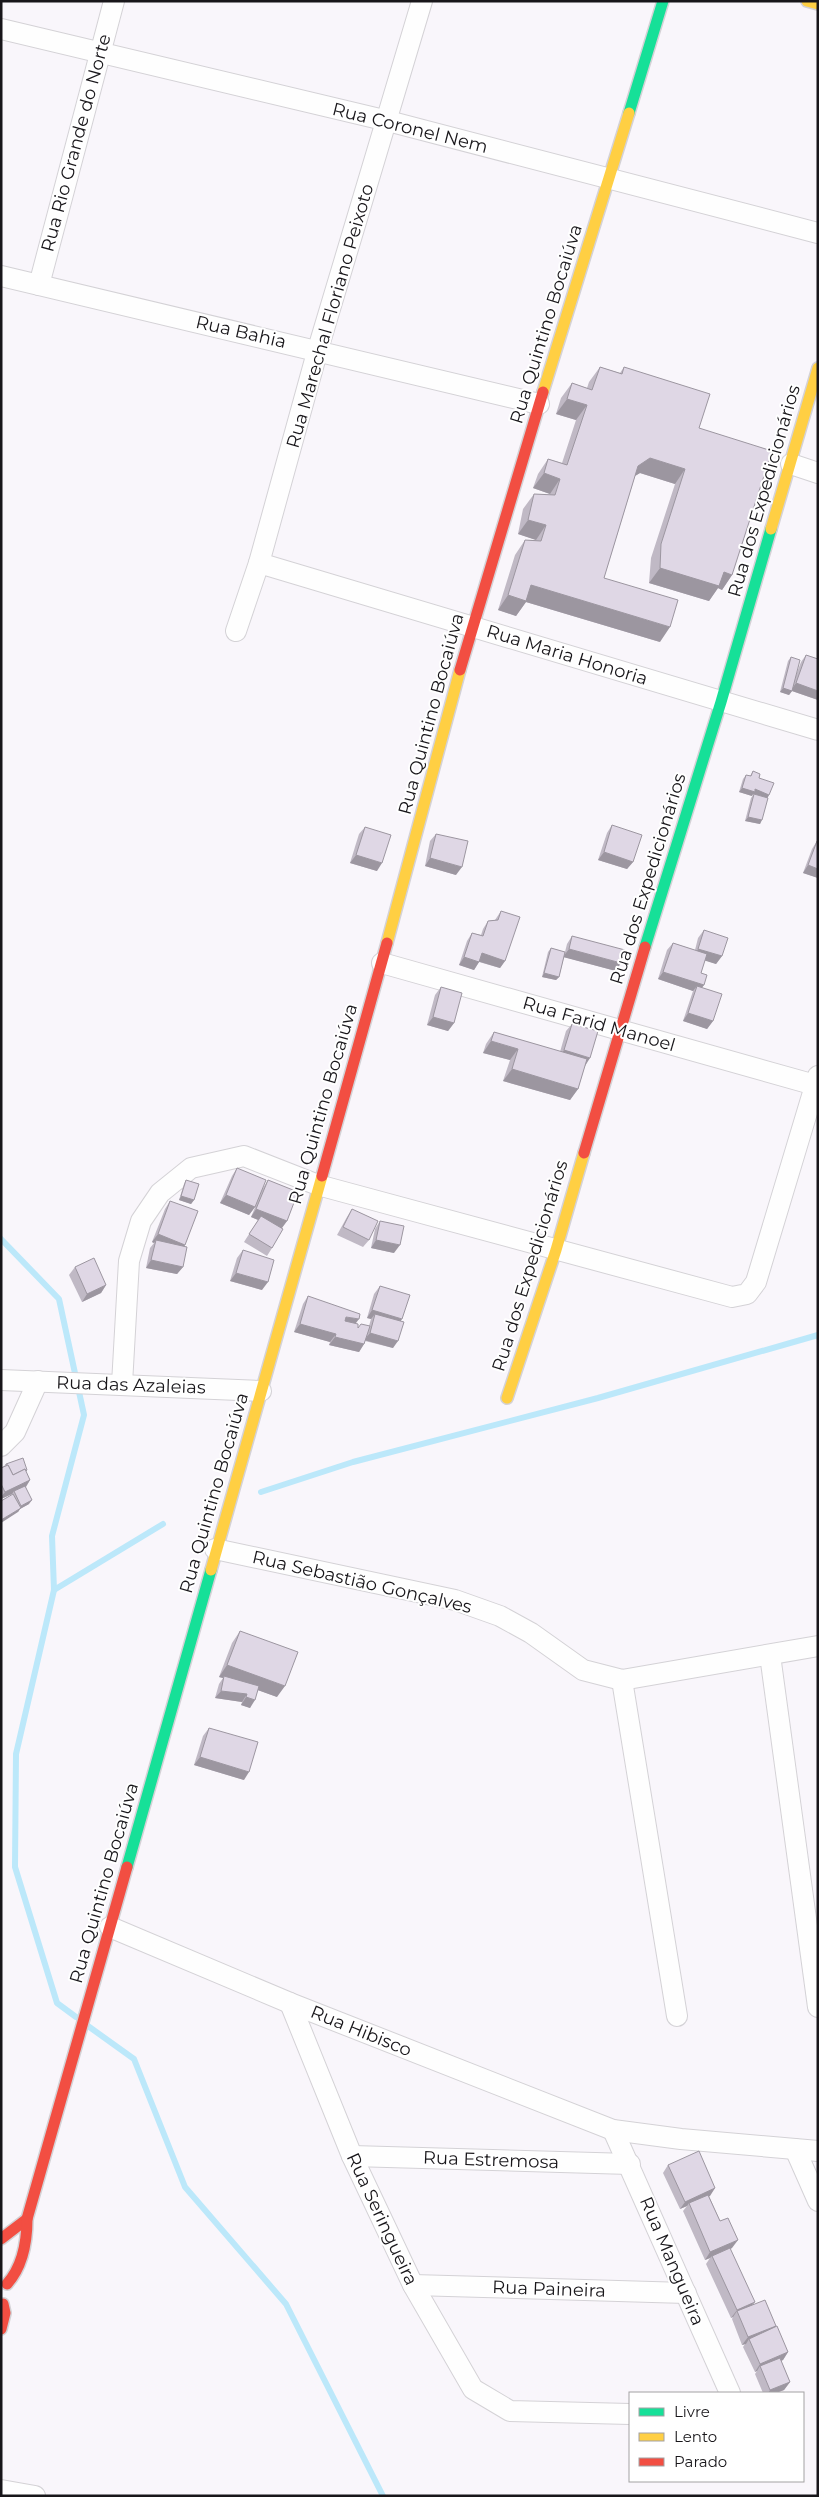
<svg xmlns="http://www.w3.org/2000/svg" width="819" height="2497" font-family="Montserrat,sans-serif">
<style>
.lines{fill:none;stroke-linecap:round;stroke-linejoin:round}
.stream{stroke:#bce8fa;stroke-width:6}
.street-casing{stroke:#d4d2d6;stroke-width:22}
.fast-casing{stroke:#d4d2d6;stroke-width:14}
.slow-casing{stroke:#d4d2d6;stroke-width:14}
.jam-casing{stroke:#d4d2d6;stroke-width:14}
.street{stroke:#fefefe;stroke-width:20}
.fast{stroke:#16e098;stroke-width:11}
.slow{stroke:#ffcf43;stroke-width:11}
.jam{stroke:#f24e42;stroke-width:11}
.wall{fill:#c0b9c5}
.shaded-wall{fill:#9c96a0}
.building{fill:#dfd7e5;stroke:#9c96a0}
.labels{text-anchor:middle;stroke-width:4;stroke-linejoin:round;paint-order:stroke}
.street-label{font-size:18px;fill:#18161a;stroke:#fff}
</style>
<rect width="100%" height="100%" fill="#f9f6fb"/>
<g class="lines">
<!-- stream -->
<g class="stream">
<path d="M1 1239 59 1299 84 1415 52 1536 54 1590 16 1754 15 1867 57 2003 76 2017"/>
<path d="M261 1492 353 1462 598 1398 818 1335"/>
<path d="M54 1590 163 1524"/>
<path d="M88 2026 134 2059 185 2187 286 2304 383 2496"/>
</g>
<defs>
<g id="street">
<path d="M1 29 388 121 818 233"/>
<path d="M1 276 539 404"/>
<path d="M39 285 114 1"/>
<path d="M791 464 818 473"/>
<path d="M259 563 818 730"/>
<path d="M236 631 259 563 318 349 422 1"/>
<path d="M382 963 815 1085"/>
<path d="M1 1380 261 1391"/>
<path d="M122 1384 129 1261 141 1221 160 1193 191 1168 244 1156 318 1185 732 1297 747 1294 756 1282 818 1076"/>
<path d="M1 1446 15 1432 38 1381"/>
<path d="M215 1549 455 1600 500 1616 531 1633 583 1670 622 1680 818 1646"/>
<path d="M770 1655 818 2007"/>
<path d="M622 1680 677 2016"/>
<path d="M110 1927 290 2003 613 2130 681 2139 818 2151"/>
<path d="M290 2003 352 2156 413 2285 473 2389 510 2411 630 2414"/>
<path d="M613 2130 730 2393"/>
<path d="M795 2149 818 2201"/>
<path d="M352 2156 630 2164"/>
<path d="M413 2285 686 2293"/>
<path d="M1 2490 35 2496"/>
</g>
<g id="fast">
<path d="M629 113 663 1"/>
<path d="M645 947 721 702 771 529"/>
<path d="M127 1867 211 1570"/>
</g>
<g id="slow">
<path d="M807 1 818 4"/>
<path d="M543 392 629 113"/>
<path d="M771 529 818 368"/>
<path d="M387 943 460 670"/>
<path d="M507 1398 556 1250 584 1153"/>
<path d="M211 1570 322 1176"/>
</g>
<g id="jam">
<path d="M460 670 543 392"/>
<path d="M584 1153 645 947"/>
<path d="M322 1176 387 943"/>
<path d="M1 2239 27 2219"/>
<path d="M7 2284C23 2266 27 2243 27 2219L127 1867"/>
<path d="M1 2329 5 2313 3 2304"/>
</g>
</defs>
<!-- street casing -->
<use href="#street" class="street-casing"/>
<!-- fast casing -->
<use href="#fast" class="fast-casing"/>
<!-- slow casing -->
<use href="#slow" class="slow-casing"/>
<!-- jam casing -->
<use href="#jam" class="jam-casing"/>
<!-- street -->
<use href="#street" class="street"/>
<!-- fast -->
<use href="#fast" class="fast"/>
<!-- slow -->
<use href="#slow" class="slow"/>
<!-- jam -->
<use href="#jam" class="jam"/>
</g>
<!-- wall -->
<g class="wall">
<path d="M600 367 620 373 624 367 699 428 732 575 722 590 718 588 709 601 649 583 651 558 675 484 640 473 635 476 604 578 660 642 526 602 516 616 498 610 515 555 525 540H536L518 534 523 509 534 494 549 495 550 494 533 488 538 474 548 459 562 463 576 420 556 414 561 398 572 383 587 388 589 382Z"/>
<path d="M806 655 818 659V700L792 691 789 695 780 692 788 661 791 657 796 675 801 662Z"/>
<path d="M753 771 759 778 769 795 767 798 760 824 745 821 751 798 754 794 760 796 753 794 752 796 739 792 743 779 746 775 750 776Z"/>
<path d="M612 825 633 862 627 869 598 860 607 833Z"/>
<path d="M365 827 377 871 350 863 359 834Z"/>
<path d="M436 834 456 875 425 866 430 841Z"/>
<path d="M817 841H818V878L803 873 812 849Z"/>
<path d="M501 911 505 961 500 968 479 962 474 970 459 965 467 941 472 933 481 935 483 929 488 921 495 920Z"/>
<path d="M704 930 722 956 716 964 705 960 701 973 704 985 702 987 713 1021 707 1029 683 1021 693 991 658 979 667 950 673 943 695 950 698 938Z"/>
<path d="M572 936 616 971 564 957 559 977 556 980 542 977 548 952 551 948 565 952 567 944Z"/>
<path d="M441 987 454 1023 448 1031 427 1025 435 995Z"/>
<path d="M572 1024 585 1065 578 1089 570 1100 503 1081 510 1060 483 1053 486 1044 494 1032 560 1052 566 1031Z"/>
<path d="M237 1168 263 1188 268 1180 287 1221 282 1228 272 1248 267 1256 244 1242 258 1220 251 1217 263 1188 255 1207 249 1215 220 1203 232 1176Z"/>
<path d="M186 1180 194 1200 191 1204 179 1200 184 1184Z"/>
<path d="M170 1201 185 1245 184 1246 183 1267 177 1274 146 1268 150 1248 154 1243 152 1242 165 1209Z"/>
<path d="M352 1209 369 1240 363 1247 337 1235 347 1217Z"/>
<path d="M380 1221 394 1253 371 1248 375 1229Z"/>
<path d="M243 1250 262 1290 230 1281 237 1258Z"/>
<path d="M75 1267 106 1285 101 1293 82 1302 69 1275Z"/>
<path d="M380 1286 401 1321 393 1348 365 1341 364 1344 359 1352 329 1345 330 1342 294 1332 303 1304 308 1296 355 1324 358 1328 369 1326 371 1319 367 1318 374 1294Z"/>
<path d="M6 1464 27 1470 26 1472 30 1480 26 1487 29 1504 20 1509 18 1512 12 1495V1494L1 1499V1468L4 1466Z"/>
<path d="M240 1631 277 1697 258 1690 250 1708 241 1705 242 1702 215 1698 219 1684 223 1678 219 1677 232 1643Z"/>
<path d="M209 1728 244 1780 194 1765 203 1736Z"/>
<path d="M668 2165 715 2188 709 2196 732 2248 730 2249 752 2305 776 2326 774 2328 788 2352 783 2360 781 2361 790 2382 784 2390 776 2393H763L755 2374 757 2371 755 2372 743 2347 745 2344 742 2345 732 2319 733 2317 731 2318 706 2264 710 2258 705 2260 683 2211 687 2206 680 2209 663 2173Z"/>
</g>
<!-- shaded-wall -->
<g class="shaded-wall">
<path d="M567 399 587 405 576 420 556 414Z"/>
<path d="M650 458 685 469 675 484 640 473 628 480 638 466Z"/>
<path d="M544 473 560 479 550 494 533 488Z"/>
<path d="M528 520 546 525 536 540 518 534Z"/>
<path d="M660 568 724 572 732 575 722 590 718 588 709 601 649 583Z"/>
<path d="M531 585 670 627 660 642 526 602 516 616 498 610 508 595Z"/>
<path d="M796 683 818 691V700L792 691 789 695 780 692 783 688 791 690Z"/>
<path d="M742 788 755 789 769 795 767 799 753 794 752 796 739 792Z"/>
<path d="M748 817 762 820 760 824 745 821Z"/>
<path d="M604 852 633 862 627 869 598 860Z"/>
<path d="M356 855 382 863 377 871 350 863Z"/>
<path d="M430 858 462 867 456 875 425 866Z"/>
<path d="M808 865 818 869V878L803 873Z"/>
<path d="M569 949 621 963 616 971 563 957Z"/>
<path d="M698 949 722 956 716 964 693 957Z"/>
<path d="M482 953 505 961 500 968 477 961Z"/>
<path d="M464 957 479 962 474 970 459 965Z"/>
<path d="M663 972 704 985 698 993 697 986 693 991 658 979Z"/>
<path d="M544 973 559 977 556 980 542 977Z"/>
<path d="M688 1013 713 1021 707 1029 683 1021Z"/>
<path d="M433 1017 454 1023 448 1031 427 1025Z"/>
<path d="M491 1041 518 1049 510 1060 483 1053Z"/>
<path d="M564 1050 590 1058 585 1066 559 1058Z"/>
<path d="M512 1069 578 1089 570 1100 503 1081Z"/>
<path d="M226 1195 255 1207 249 1215 220 1203Z"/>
<path d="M181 1196 194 1200 191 1204 179 1200Z"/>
<path d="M256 1209 287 1221 281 1229 251 1217Z"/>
<path d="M158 1234 185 1245 180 1253 156 1240 154 1243 152 1242Z"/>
<path d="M376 1240 400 1245 394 1253 371 1248Z"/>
<path d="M151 1260 183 1267 177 1274 146 1268Z"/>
<path d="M236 1273 268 1282 262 1290 230 1281Z"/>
<path d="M106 1285 101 1293 82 1302 87 1294Z"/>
<path d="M372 1310 402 1319 397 1327 375 1314 371 1319 367 1318Z"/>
<path d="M346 1317 359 1319 353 1327 341 1325Z"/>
<path d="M300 1324 336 1334 330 1342 294 1332Z"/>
<path d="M370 1333 398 1341 393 1348 364 1340Z"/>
<path d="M335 1337 364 1344 359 1352 329 1345Z"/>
<path d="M30 1480 25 1488 14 1491 12 1494 1 1499V1497L5 1492Z"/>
<path d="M32 1500 29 1504 20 1509 18 1512 1 1523V1520L19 1509 21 1506Z"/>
<path d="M227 1665 285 1686 277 1697 224 1678V1676L223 1678 219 1677Z"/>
<path d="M221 1691 247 1694 242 1702 215 1698Z"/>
<path d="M246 1697 255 1700 250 1708 241 1705Z"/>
<path d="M200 1757 249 1772 244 1780 194 1765Z"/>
<path d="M715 2188 710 2196 690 2205 689 2203 687 2206 680 2209 685 2202Z"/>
<path d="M738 2240 732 2248 712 2257V2256L710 2258 705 2260 710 2252Z"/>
<path d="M755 2302 749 2309 737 2311 733 2317 731 2318 737 2310Z"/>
<path d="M776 2326 770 2333 749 2339 746 2344 742 2345 748 2337Z"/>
<path d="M788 2352 783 2360 762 2369 760 2366 757 2371 755 2372 760 2364Z"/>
<path d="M790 2382 784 2390 776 2393H768L770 2390Z"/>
</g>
<!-- building -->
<g class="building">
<path d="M600 367 622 374 624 367 710 394 699 428 772 451 732 575 724 572 719 586 660 568 661 544 685 469 650 458 638 466 604 578 678 600 670 627 531 585 526 601 508 595 525 540 541 541 546 525 528 520 534 494 555 495 560 479 544 473 548 459 567 465 587 405 567 399 572 383 592 390Z"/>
<path d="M806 655 818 659V691L796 683Z"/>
<path d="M791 657 800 660 792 691 783 688Z"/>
<path d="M753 771 760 774 759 778 774 783 769 795 755 789V792L742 788 746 775 751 776Z"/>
<path d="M754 794 768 798 762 820 748 817Z"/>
<path d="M612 825 642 835 633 862 604 852Z"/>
<path d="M365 827 391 835 382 863 356 855Z"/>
<path d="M436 834 468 841 462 867 430 858Z"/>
<path d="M817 841H818V869L808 865Z"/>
<path d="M501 911 520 917 505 961 482 953 479 962 464 957 472 933 483 936 488 921 498 920Z"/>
<path d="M704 930 728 938 722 956 698 949Z"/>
<path d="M572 936 625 950 621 963 569 949Z"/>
<path d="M673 943 707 954 701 973 707 975 704 985 663 972Z"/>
<path d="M551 948 565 952 559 977 544 973Z"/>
<path d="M697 986 722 994 713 1021 688 1013Z"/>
<path d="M441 987 462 993 454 1023 433 1017Z"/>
<path d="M572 1024 598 1031 590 1058 564 1050Z"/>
<path d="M494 1032 587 1059 578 1089 512 1069 518 1049 491 1041Z"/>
<path d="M237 1168 266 1180 255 1207 226 1195Z"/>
<path d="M186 1180 199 1184 194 1200 181 1196Z"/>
<path d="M268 1180 298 1192 287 1221 256 1209Z"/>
<path d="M170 1201 198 1211 185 1245 158 1234Z"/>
<path d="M352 1209 378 1221 369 1240 343 1227Z"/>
<path d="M261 1216 283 1229 272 1248 249 1234Z"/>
<path d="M380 1221 404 1226 400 1245 376 1240Z"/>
<path d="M156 1240 187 1247 183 1267 151 1260Z"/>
<path d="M243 1250 274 1260 268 1282 236 1273Z"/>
<path d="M94 1258 106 1285 87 1294 75 1267Z"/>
<path d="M380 1286 410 1295 402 1319 372 1310Z"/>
<path d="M308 1296 360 1314 359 1319 346 1317 345 1321 358 1324V1328L361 1324 370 1326 364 1344 335 1337 336 1334 300 1324Z"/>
<path d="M375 1314 404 1322 398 1341 370 1333Z"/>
<path d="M23 1458 27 1470 26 1471 25 1469 13 1475 8 1465H6V1464Z"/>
<path d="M8 1465 13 1475 25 1469 30 1480 5 1492 1 1484V1468Z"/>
<path d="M25 1486 32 1500 21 1506 14 1491Z"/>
<path d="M13 1494 21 1508 1 1520V1501Z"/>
<path d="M240 1631 298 1652 285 1686 227 1665Z"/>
<path d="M224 1676 259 1686 255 1700 246 1697 247 1694 221 1691Z"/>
<path d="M209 1728 258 1742 249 1772 200 1757Z"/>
<path d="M699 2151 715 2188 685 2202 668 2165Z"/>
<path d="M708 2195 720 2221 728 2218 738 2240 710 2252 689 2203Z"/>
<path d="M730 2248 755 2302 737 2310 712 2256Z"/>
<path d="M765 2300 776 2326 748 2337 737 2311Z"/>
<path d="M777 2326 788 2352 760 2364 749 2339Z"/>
<path d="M780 2358 790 2382 770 2390 760 2366Z"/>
</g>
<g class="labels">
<!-- street labels -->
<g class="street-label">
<text transform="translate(410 128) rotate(14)" y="6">Rua Coronel Nem</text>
<text transform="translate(76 143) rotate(-75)" y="6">Rua Rio Grande do Norte</text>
<text transform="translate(330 316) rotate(-74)" y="6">Rua Marechal Floriano Peixoto</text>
<text transform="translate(546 324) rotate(-73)" y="6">Rua Quintino Bocaiúva</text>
<text transform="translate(241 332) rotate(13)" y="6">Rua Bahia</text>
<text transform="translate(764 491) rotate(-74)" y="6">Rua dos Expedicionários</text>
<text transform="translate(567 655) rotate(17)" y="6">Rua Maria Honoria</text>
<text transform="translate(431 714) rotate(-75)" y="6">Rua Quintino Bocaiúva</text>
<text transform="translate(648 879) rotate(-73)" y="6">Rua dos Expedicionários</text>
<text transform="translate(599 1024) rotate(16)" y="6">Rua Farid Manoel</text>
<text transform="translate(323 1104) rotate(-74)" y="6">Rua Quintino Bocaiúva</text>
<text transform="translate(530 1266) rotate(-73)" y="6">Rua dos Expedicionários</text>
<text transform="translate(131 1385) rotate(2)" y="6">Rua das Azaleias</text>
<text transform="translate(214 1493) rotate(-74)" y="6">Rua Quintino Bocaiúva</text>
<text transform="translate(362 1582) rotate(13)" y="6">Rua Sebastião Gonçalves</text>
<text transform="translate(104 1883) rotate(-74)" y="6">Rua Quintino Bocaiúva</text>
<text transform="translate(361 2031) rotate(22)" y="6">Rua Hibisco</text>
<text transform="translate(491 2160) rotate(2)" y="6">Rua Estremosa</text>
<text transform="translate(382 2219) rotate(65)" y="6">Rua Seringueira</text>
<text transform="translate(672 2261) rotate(67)" y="6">Rua Mangueira</text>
<text transform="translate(549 2289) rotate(2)" y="6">Rua Paineira</text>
</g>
</g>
<!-- border -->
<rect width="819" height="2497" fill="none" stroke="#18161a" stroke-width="5"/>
<!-- legend -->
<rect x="629" y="2392" width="175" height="90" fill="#ffffff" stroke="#a3a2a3"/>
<rect x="639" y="2408" width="25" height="8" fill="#16e098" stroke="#a3a2a3"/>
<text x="674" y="2417" font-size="15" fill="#18161a">Livre</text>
<rect x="639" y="2433" width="25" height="8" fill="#ffcf43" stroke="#a3a2a3"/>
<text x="674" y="2442" font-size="15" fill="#18161a">Lento</text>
<rect x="639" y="2458" width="25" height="8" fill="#f24e42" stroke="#a3a2a3"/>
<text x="674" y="2467" font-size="15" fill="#18161a">Parado</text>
</svg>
